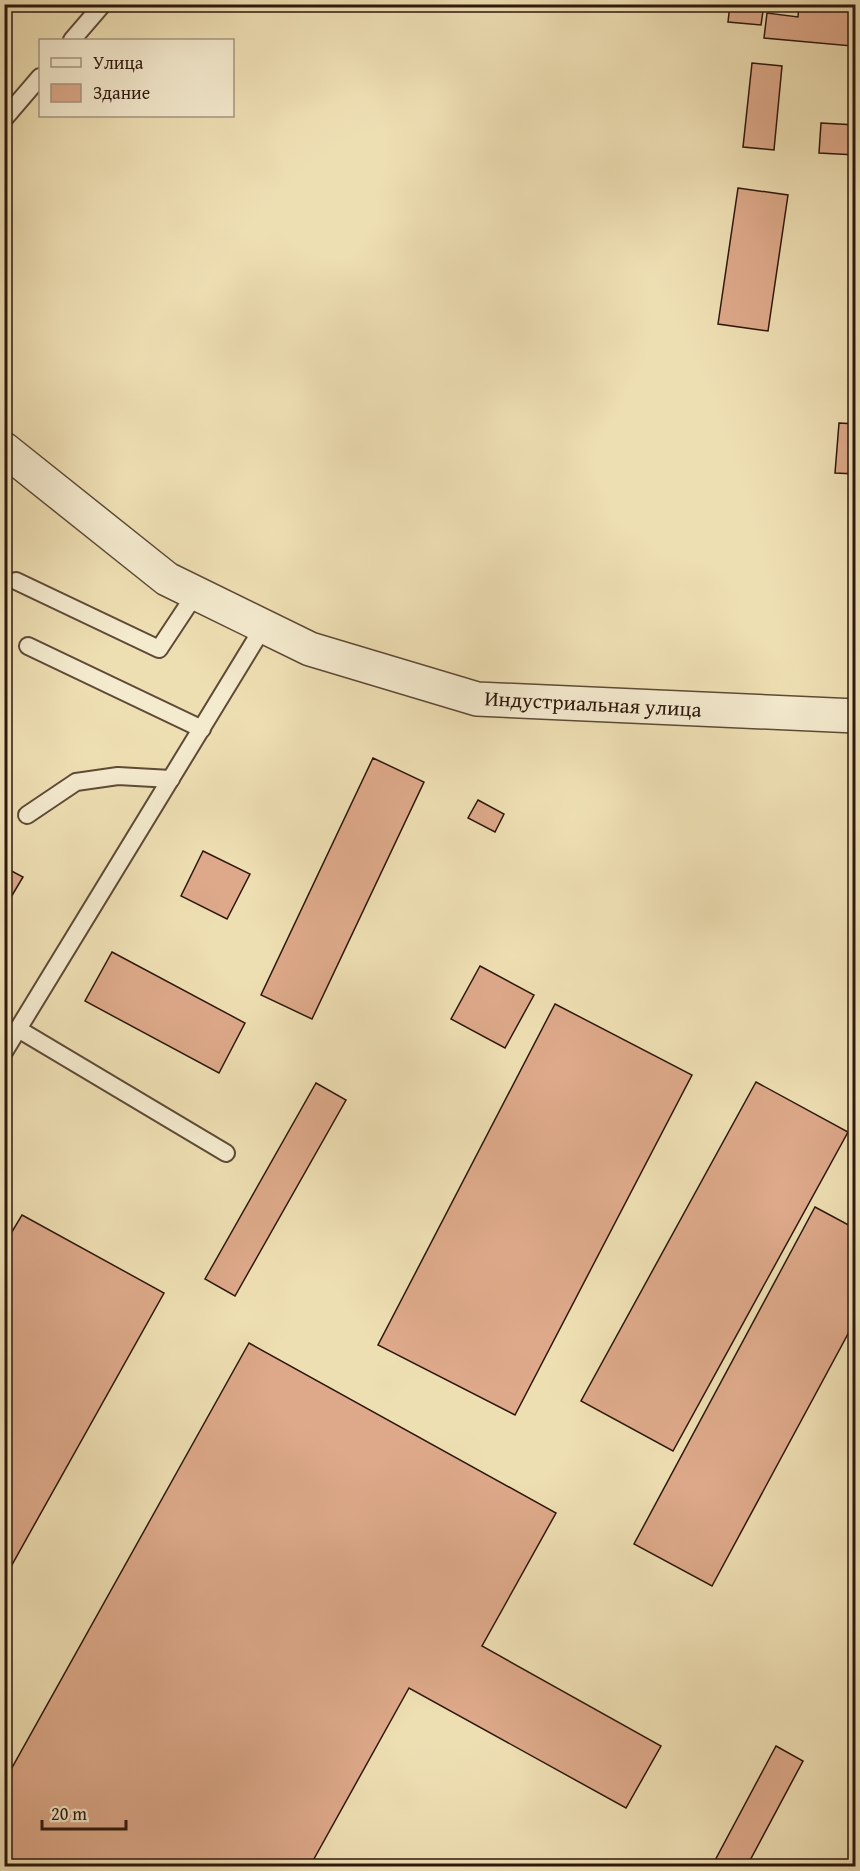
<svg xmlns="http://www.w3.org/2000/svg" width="860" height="1871" font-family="'Gentium Book Plus',serif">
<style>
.building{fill:#dda98a;stroke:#2e180d;stroke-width:1.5}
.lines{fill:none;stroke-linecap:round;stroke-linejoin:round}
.service-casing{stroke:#5e4a36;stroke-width:20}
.tertiary-casing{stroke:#5e4a36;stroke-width:36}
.service{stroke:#f4eace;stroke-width:16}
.tertiary{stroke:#f4eace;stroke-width:33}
.labels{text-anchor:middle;stroke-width:4.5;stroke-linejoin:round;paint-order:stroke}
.street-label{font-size:21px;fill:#2e180d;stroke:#f4eace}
</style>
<rect width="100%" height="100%" fill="#eedfb3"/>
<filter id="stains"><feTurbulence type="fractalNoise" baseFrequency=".00333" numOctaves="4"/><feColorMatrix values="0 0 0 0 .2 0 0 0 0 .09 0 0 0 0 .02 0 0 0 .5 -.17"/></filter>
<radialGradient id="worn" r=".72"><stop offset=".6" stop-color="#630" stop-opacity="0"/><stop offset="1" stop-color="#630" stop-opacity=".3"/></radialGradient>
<!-- building -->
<g class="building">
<path d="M730 4H764L761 25 728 22Z"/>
<path d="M799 4H856V34H853L852 46 764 38 767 13 798 17Z"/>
<path d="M752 63 782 66 774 150 743 147Z"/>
<path d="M821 123 856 125V155L819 153Z"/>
<path d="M738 188 788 195 768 331 718 324Z"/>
<path d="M839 423 856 424V474L835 473Z"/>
<path d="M373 758 424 782 312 1019 261 995Z"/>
<path d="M478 800 504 814 495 832 468 818Z"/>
<path d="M203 851 250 874 227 919 181 896Z"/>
<path d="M4 867 23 877 4 909Z"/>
<path d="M112 952 245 1023 219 1073 85 1001Z"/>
<path d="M480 966 534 995 505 1048 451 1019Z"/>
<path d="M555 1004 692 1075 515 1415 378 1345Z"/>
<path d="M756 1082 848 1132 673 1451 581 1401Z"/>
<path d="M316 1083 346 1100 235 1296 205 1279Z"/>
<path d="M815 1207 856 1229V1319L712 1586 634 1544Z"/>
<path d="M22 1215 164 1293 4 1579V1245Z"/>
<path d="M249 1343 556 1513 482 1646 661 1746 626 1808 409 1688 310 1866H4V1782Z"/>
<path d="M776 1746 803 1761 747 1866H712Z"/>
</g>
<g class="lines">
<defs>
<g id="service">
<path d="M72 40 103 4"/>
<path d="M4 119 40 77"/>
<path d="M16 581 159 649 196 593"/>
<path d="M28 646 202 729"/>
<path d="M27 815 76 782 118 776 171 779"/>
<path d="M18 1029 226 1153"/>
<path d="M4 1052 264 626"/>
</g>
<path id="tertiary" d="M4 449 167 579 310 649 477 699 856 716"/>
</defs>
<!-- service casing -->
<use href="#service" class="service-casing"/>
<!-- tertiary casing -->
<use href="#tertiary" class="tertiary-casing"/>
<!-- service -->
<use href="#service" class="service"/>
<!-- tertiary -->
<use href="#tertiary" class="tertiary"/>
</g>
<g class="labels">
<!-- street labels -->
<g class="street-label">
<text transform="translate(593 704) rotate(3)" y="7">Индустриальная улица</text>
</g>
</g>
<!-- margin -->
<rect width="860" height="1871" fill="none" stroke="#eedfb3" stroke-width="24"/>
<rect x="6" y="6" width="848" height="1859" fill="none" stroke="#2e180d" stroke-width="3"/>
<rect x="12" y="12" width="836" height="1847" fill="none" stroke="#2e180d" stroke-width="1.5"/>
<!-- legend -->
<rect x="39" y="39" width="195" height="78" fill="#f4eace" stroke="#a59681" stroke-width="1.5"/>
<rect x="51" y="58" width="30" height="9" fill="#f4eace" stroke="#a59681" stroke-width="1.5"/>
<text x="93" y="69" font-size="18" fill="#2e180d">Улица</text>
<rect x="51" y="84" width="30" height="18" fill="#dda98a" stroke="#a59681" stroke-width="1.5"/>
<text x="93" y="99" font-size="18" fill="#2e180d">Здание</text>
<!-- scale -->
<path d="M42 1820v9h84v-9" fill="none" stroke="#2e180d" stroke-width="3"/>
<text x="51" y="1820" font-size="18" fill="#2e180d" stroke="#f4eace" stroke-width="4.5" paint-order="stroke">20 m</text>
<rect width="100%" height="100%" filter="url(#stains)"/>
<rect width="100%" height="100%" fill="url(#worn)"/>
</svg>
